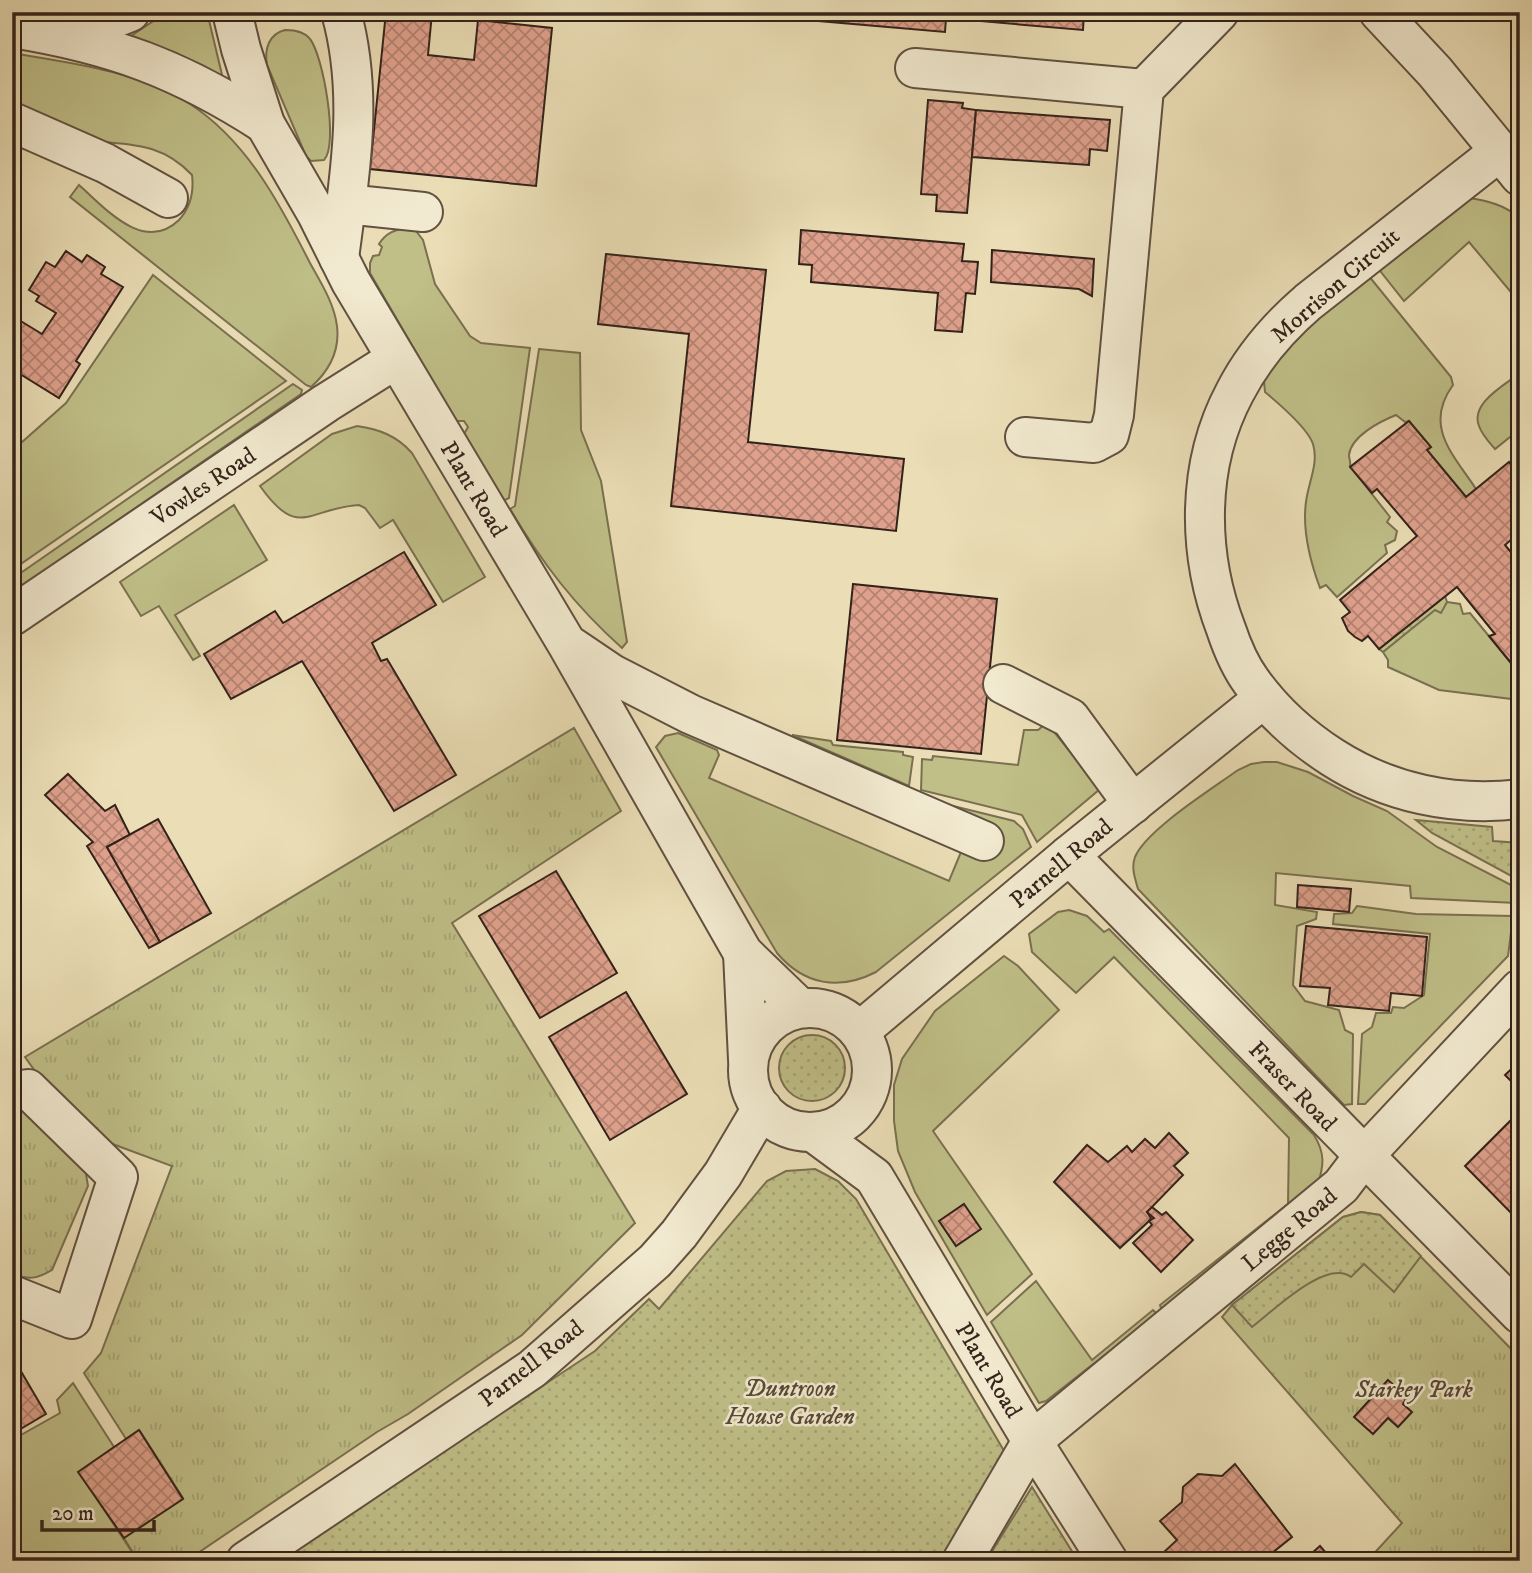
<svg xmlns="http://www.w3.org/2000/svg" width="1532" height="1573" font-family="'IM FELL DW Pica',serif">
<style>
.grass{fill:#c0bf88;stroke:#7a7051;stroke-width:2}
.park{fill:url(#park-tufts);stroke:#7a7051;stroke-width:2}
.garden{fill:url(#garden-dots);stroke:#7a7051;stroke-width:2}
.building{fill:url(#building-cross-hatch);stroke:#33221a;stroke-width:2}
.lines{fill:none;stroke-linecap:round;stroke-linejoin:round}
.minor-casing{stroke:#615141;stroke-width:42}
.minor{stroke:#f2ead0;stroke-width:38}
.labels{text-anchor:middle;stroke-width:5;stroke-linejoin:round;paint-order:stroke}
.street-label{font-size:24px;fill:#33221a;stroke:#f2ead0}
.park-label{font-size:24px;font-style:italic;fill:#564936;stroke:#f2ead0}
</style>
<defs>
<pattern id="park-tufts" width="24" height="20" patternUnits="userSpaceOnUse" patternTransform="scale(1.75)"><rect width="24" height="20" fill="#c0bf88"/><path d="M3 7l-1-3M5 7V3M7 7l1-3M15 17l-1-3M17 17v-4M19 17l1-3" fill="none" stroke="#a5a475"/></pattern>
<pattern id="garden-dots" width="8" height="8" patternUnits="userSpaceOnUse" patternTransform="scale(1.75)"><rect width="8" height="8" fill="#c0bf88"/><path d="M2 2h.1M6 6h.1" fill="none" stroke="#a5a475" stroke-width="1.8" stroke-linecap="round"/></pattern>
<pattern id="building-cross-hatch" width="8" height="8" patternUnits="userSpaceOnUse" patternTransform="scale(1.75)"><rect width="8" height="8" fill="#dfa18c"/><path d="M0 0l8 8M0 8l8-8" fill="none" stroke="#b58372"/></pattern>
</defs>
<rect width="100%" height="100%" fill="#ebdeb6"/>
<filter id="stains"><feTurbulence type="fractalNoise" baseFrequency=".00286" numOctaves="4"/><feColorMatrix values="0 0 0 0 .2 0 0 0 0 .09 0 0 0 0 .02 0 0 0 .5 -.17"/></filter>
<radialGradient id="worn" r=".72"><stop offset=".6" stop-color="#630" stop-opacity="0"/><stop offset="1" stop-color="#630" stop-opacity=".3"/></radialGradient>
<!-- grass -->
<g class="grass">
<path d="M167 12H207L224 83 128 38Z"/>
<path d="M285 30C294 30 304 31 310 39 323 55 339 145 324 160L311 161 306 156 267 65C264 49 269 34 285 30Z"/>
<path d="M12 53C72 63 138 71 190 104 247 141 280 204 310 263 321 283 334 303 337 326 340 351 329 371 311 387L306 385 70 197 79 185C105 208 144 254 179 220 191 207 194 192 192 175 152 132 109 150 61 134 44 128 28 118 12 110Z"/>
<path d="M1469 198C1489 201 1504 205 1520 218V303L1469 242 1404 301 1377 267Z"/>
<path d="M406 228 416 231 423 240 435 284 470 336 481 343 530 348 509 498 503 501 464 434 468 427 464 421H456L370 273V263L373 256 379 255 382 247 379 244C386 233 394 230 406 228Z"/>
<path d="M153 275 286 381 12 570V451L66 403Z"/>
<path d="M1368 275 1451 377 1453 385C1423 426 1453 454 1476 489L1466 497 1427 450 1431 447 1409 421 1405 422 1396 415C1381 421 1351 436 1349 455 1349 459 1351 462 1350 466L1390 517 1387 522 1397 531 1395 540 1385 545 1387 553 1337 597 1326 585 1320 588C1310 561 1302 531 1306 502 1308 483 1319 464 1313 444 1308 429 1277 402 1265 392L1263 371 1277 353Z"/>
<path d="M539 349 580 353 581 430 601 481 627 642 622 648C575 606 542 563 510 509L515 506 516 499Z"/>
<path d="M1520 373V429L1495 449C1489 442 1482 435 1479 426 1470 403 1505 385 1520 373Z"/>
<path d="M293 384 302 390 301 394 12 593V579Z"/>
<path d="M357 426C379 429 397 436 412 453L485 577 443 602 393 520 380 528 365 508 359 505C308 508 299 541 260 486L332 434Z"/>
<path d="M234 505 267 560 175 615 200 656 193 660 159 606 141 616 120 582Z"/>
<path d="M1447 602 1460 604 1463 614 1470 613 1511 663 1517 658 1520 661V700L1439 690 1388 667V660L1383 652 1435 609 1441 612Z"/>
<path d="M1044 725 1051 728 1100 789 1037 842 1022 815 921 790 922 759 932 760 933 756 1018 765 1024 730H1038Z"/>
<path d="M678 733 717 750 719 755 709 778 949 881 961 852 933 801 1014 821 1023 829 1031 847 876 972C839 991 804 985 777 953L656 747 665 736Z"/>
<path d="M792 735 831 741 833 745 903 752V755L913 757 909 786Z"/>
<path d="M1264 762H1277L1308 772 1353 796 1387 811 1437 847 1515 887 1518 894 1516 903 1411 898 1410 886 1276 873 1275 905 1317 912 1316 919 1297 926 1293 985 1305 1001 1339 1010 1345 1030 1353 1034 1352 1104 1344 1105 1138 889C1135 878 1131 868 1135 857 1146 830 1212 789 1238 770L1251 764Z"/>
<path d="M1357 906 1416 914 1513 916 1508 956 1365 1104H1358L1362 1034 1372 1027 1376 1013H1391L1393 1007 1404 1008 1424 995 1430 934 1333 924 1334 914 1352 913Z"/>
<path d="M1069 910 1087 916 1104 932 1109 929 1314 1135C1325 1153 1324 1165 1318 1184L1162 1311 1160 1305 1288 1204 1289 1138 1114 957 1076 993 1032 952 1029 934 1058 912Z"/>
<path d="M1004 956 1018 966 1059 1010 933 1131 1032 1274 987 1315 915 1192 898 1151 894 1121V1085L902 1059 935 1011Z"/>
<path d="M1036 1281 1092 1360 1153 1310 1157 1314 1046 1401 1039 1403 991 1322Z"/>
<path d="M73 1383 114 1447 79 1472 138 1561H12V1440L60 1413 57 1400Z"/>
</g>
<!-- park -->
<g class="park">
<path d="M574 728 621 811 452 923 635 1223 522 1335 408 1414 377 1432 186 1561H138L124 1538 183 1498 140 1431 126 1439 84 1373 101 1353 172 1166 91 1136 67 1116 25 1057Z"/>
<path d="M12 1100 85 1168 88 1186 52 1270C37 1279 29 1280 12 1274Z"/>
<path d="M1361 1212 1380 1215 1520 1358V1561H1367L1402 1523 1222 1317 1232 1305 1343 1217Z"/>
</g>
<!-- garden -->
<g class="garden">
<path d="M1445 596 1447 602 1441 613 1435 610 1383 652 1379 649Z"/>
<path d="M1416 820 1492 827 1493 841 1520 843V878H1515L1432 833Z"/>
<circle cx="812" cy="1068" r="33"/>
<path d="M815 1169 838 1181 856 1199 1010 1461 950 1561H278L595 1351 649 1299 659 1309 767 1181 786 1171Z"/>
<path d="M1361 1212 1380 1215 1421 1256 1394 1292 1364 1264 1351 1277C1326 1258 1272 1312 1252 1327L1232 1305 1343 1217Z"/>
<path d="M1032 1487 1078 1561H986Z"/>
</g>
<!-- building -->
<g class="building">
<path d="M386 12 432 13 428 55 474 60 478 20 552 28 536 186 370 169Z"/>
<path d="M820 12H1084L1083 30 946 18 945 32 819 21Z"/>
<path d="M928 100 963 103 962 108 976 110 967 213 936 211 937 195 921 194Z"/>
<path d="M976 110 1110 120 1107 151 1090 149 1089 165 972 157Z"/>
<path d="M801 230 964 244 962 261 978 262 975 294 966 293 962 332 935 330 938 293 811 282 812 265 799 264Z"/>
<path d="M992 250 1094 259 1092 296 1079 289 991 282Z"/>
<path d="M66 251 82 262 87 255 105 267 101 274 123 287 76 361 80 364 59 398 12 369V331L19 320 42 334 56 313 36 301 39 296 29 290 46 262 55 267Z"/>
<path d="M606 254 766 270 748 442 904 459 896 531 671 506 689 334 598 324Z"/>
<path d="M1409 421 1431 447 1427 450 1466 497 1509 462 1520 475V532L1505 545 1520 563V656L1511 663 1489 636 1495 634 1457 587 1379 649 1368 636 1362 641 1355 637 1348 631 1342 618 1350 612 1340 600 1417 536 1377 489 1372 493 1350 467Z"/>
<path d="M404 552 436 605 372 643 381 661 387 659 456 775 394 811 302 661 231 699 204 654 275 611 283 623Z"/>
<path d="M853 584 997 599 981 754 837 740Z"/>
<path d="M68 774 105 811 115 805 130 835 107 847 160 942 149 948 87 846 93 842 45 795Z"/>
<path d="M158 819 211 913 160 942 107 847Z"/>
<path d="M556 871 617 973 540 1018 479 916Z"/>
<path d="M1298 885 1351 889 1349 912 1297 907Z"/>
<path d="M1306 926 1427 937 1422 996 1391 993 1389 1011 1328 1005 1330 988 1300 986Z"/>
<path d="M626 992 687 1094 610 1140 549 1037Z"/>
<path d="M1520 1061V1090L1505 1075Z"/>
<path d="M1520 1111V1222L1465 1166Z"/>
<path d="M1169 1133 1188 1153 1174 1166 1183 1175 1147 1212 1151 1218 1149 1221 1120 1248 1054 1182 1087 1145 1108 1162 1127 1146 1132 1152 1145 1139 1155 1148Z"/>
<path d="M964 1204 981 1229 956 1246 939 1221Z"/>
<path d="M1152 1207 1162 1215 1166 1212 1193 1240 1161 1272 1133 1243 1152 1225 1149 1221 1154 1218 1147 1212Z"/>
<path d="M12 1356 46 1414 12 1434Z"/>
<path d="M1388 1380 1407 1397 1403 1404 1412 1412 1398 1427 1388 1418 1373 1434 1354 1417Z"/>
<path d="M139 1430 183 1499 124 1538 78 1472Z"/>
<path d="M1235 1464 1292 1537 1262 1561H1258L1252 1554 1243 1561H1172L1164 1552 1177 1540 1160 1521 1182 1502 1183 1487 1198 1474 1222 1476Z"/>
<path d="M1320 1546 1333 1561H1303Z"/>
</g>
<g class="lines">
<defs>
<g id="minor">
<path d="M232 12 241 49 265 124 317 214 351 282 567 644 743 953 800 1008"/>
<path d="M1379 12 1435 72 1520 176"/>
<path d="M12 28C112 44 180 69 265 124"/>
<path d="M61 34 92 27 130 12"/>
<path d="M915 68 1144 89"/>
<path d="M12 122 105 163 168 198"/>
<path d="M1500 151 1308 302C1278 328 1253 357 1235 392 1196 465 1197 553 1226 629 1232 647 1240 666 1251 681 1273 712 1301 737 1332 757 1388 793 1454 807 1520 799"/>
<path d="M346 204 423 212"/>
<path d="M339 258C350 175 364 94 341 12"/>
<path d="M1025 437 1094 443 1109 435 1114 415 1144 89 1219 12"/>
<path d="M12 616 326 403 396 359"/>
<path d="M572 647 612 674 690 714 984 841"/>
<path d="M1003 684 1070 718 1133 804"/>
<path d="M1069 855 1520 1314"/>
<path d="M743 953 748 1059"/>
<circle cx="810" cy="1070" r="62"/>
<path d="M860 1031 1069 855 1264 698"/>
<path d="M12 1091 28 1089 118 1177 72 1319 12 1295"/>
<path d="M813 1132 874 1177 1032 1441 1108 1561"/>
<path d="M246 1561 532 1369 655 1261 679 1234 723 1174 762 1108"/>
<path d="M962 1561 1032 1441 1341 1186 1363 1157 1520 989"/>
</g>
</defs>
<!-- minor casing -->
<use href="#minor" class="minor-casing"/>
<!-- minor -->
<use href="#minor" class="minor"/>
</g>
<g class="labels">
<!-- street labels -->
<g class="street-label">
<text transform="translate(1335 285) rotate(-41)" y="8">Morrison Circuit</text>
<text transform="translate(203 486) rotate(-34)" y="8">Vowles Road</text>
<text transform="translate(474 489) rotate(59)" y="8">Plant Road</text>
<text transform="translate(1061 863) rotate(-40)" y="8">Parnell Road</text>
<text transform="translate(1293 1086) rotate(46)" y="8">Fraser Road</text>
<text transform="translate(1289 1229) rotate(-40)" y="8">Legge Road</text>
<text transform="translate(531 1363) rotate(-38)" y="8">Parnell Road</text>
<text transform="translate(989 1370) rotate(59)" y="8">Plant Road</text>
</g>
<!-- park labels -->
<g class="park-label">
<text x="790" y="1396">Duntroon<tspan x="790" dy="28">House Garden</tspan></text>
<text x="1414" y="1397">Starkey Park</text>
</g>
</g>
<!-- margin -->
<rect width="1532" height="1573" fill="none" stroke="#ebdeb6" stroke-width="42"/>
<rect x="14" y="14" width="1504" height="1545" fill="none" stroke="#33221a" stroke-width="3.5"/>
<rect x="21" y="21" width="1490" height="1531" fill="none" stroke="#33221a" stroke-width="2"/>
<!-- scale -->
<path d="M42 1520v10h112v-10" fill="none" stroke="#33221a" stroke-width="3.5"/>
<text x="52" y="1520" font-size="21" fill="#33221a" stroke="#f2ead0" stroke-width="5" paint-order="stroke">20 m</text>
<rect width="100%" height="100%" filter="url(#stains)"/>
<rect width="100%" height="100%" fill="url(#worn)"/>
</svg>
